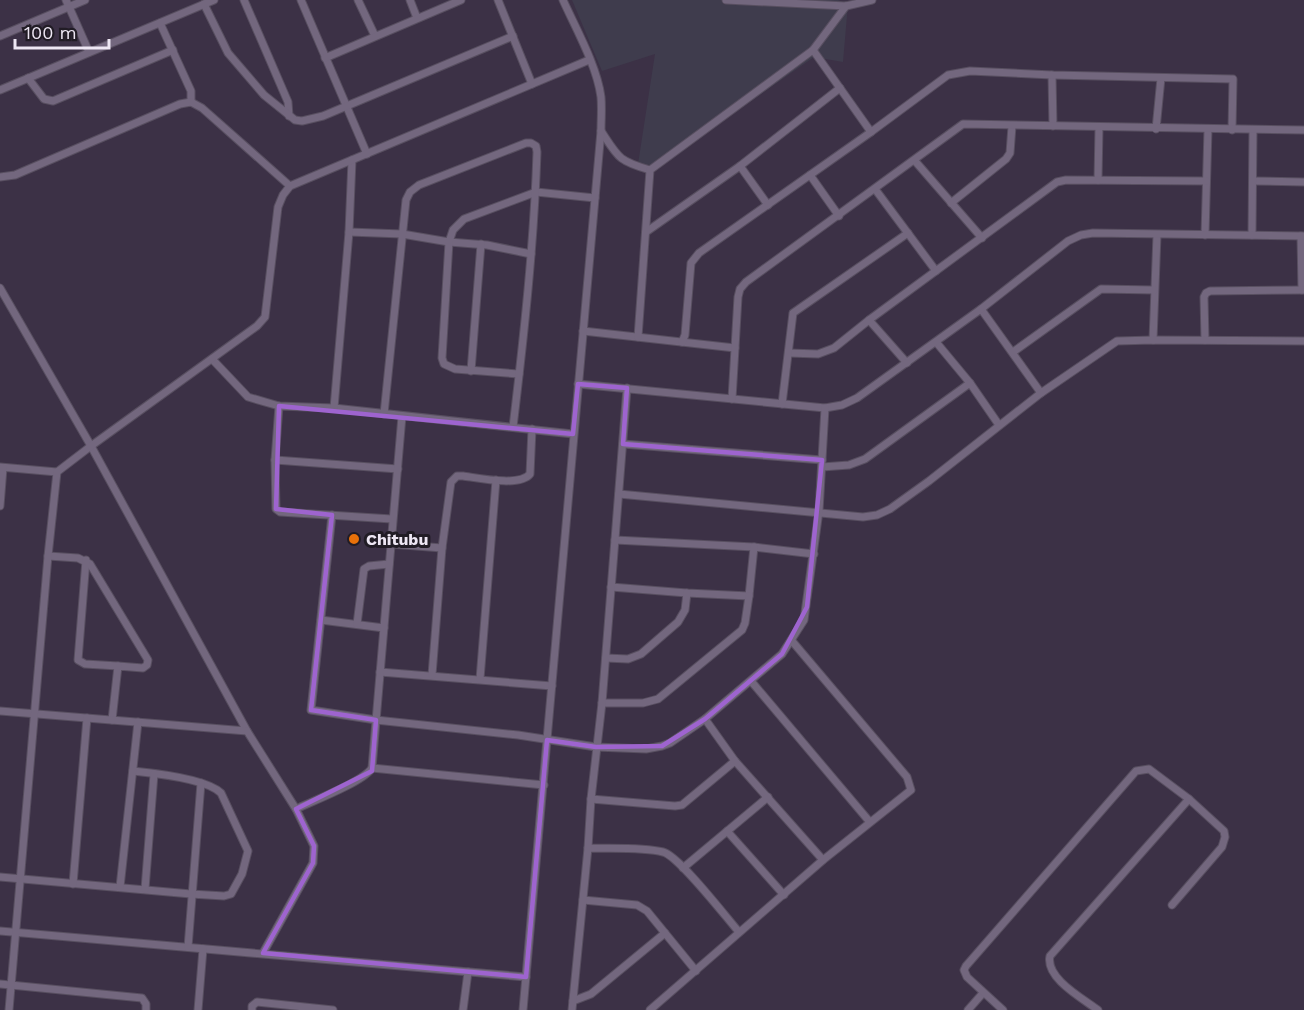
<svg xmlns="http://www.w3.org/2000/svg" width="1304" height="1010" font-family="'Work Sans',sans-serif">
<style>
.commercial{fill:#3f3c4d}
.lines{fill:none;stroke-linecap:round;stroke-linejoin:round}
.minor-casing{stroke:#584f60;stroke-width:9}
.minor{stroke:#73677e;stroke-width:7}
.marked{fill:none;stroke:#9e64cf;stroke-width:4.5;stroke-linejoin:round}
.food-dot{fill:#e8710a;stroke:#211c25;stroke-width:2}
.labels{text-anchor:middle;stroke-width:6;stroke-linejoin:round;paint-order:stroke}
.poi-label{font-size:16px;font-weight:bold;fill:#eee7f4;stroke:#211c25;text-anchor:start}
</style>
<rect width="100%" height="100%" fill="#3c3146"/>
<!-- commercial -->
<path class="commercial" d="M572 0H838L848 4 843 62 814 57 651 171 638 164 655 54 602 71Z"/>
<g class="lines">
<defs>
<g id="minor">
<path d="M66 0 89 52"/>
<path d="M244 0 288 102 289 116"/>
<path d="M301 0 367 154"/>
<path d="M358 0 375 36"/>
<path d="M410 0 417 18"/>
<path d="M498 0 532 84"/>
<path d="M726 0 846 6 872 0"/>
<path d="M204 4 228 53 264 95 295 120 302 121 323 116 513 36"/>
<path d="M160 23 191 91V102"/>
<path d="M0 36 85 0"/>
<path d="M813 50 871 132"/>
<path d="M325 58 461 0"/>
<path d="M1052 75 1053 126"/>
<path d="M28 78 44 99 53 101 173 50"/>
<path d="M0 90 214 0"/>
<path d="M1156 129 1161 78"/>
<path d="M601 131C618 157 618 161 650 170"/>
<path d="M915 161 982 238"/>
<path d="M740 166 768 205"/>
<path d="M810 175 839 216"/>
<path d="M0 177 15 175 180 104 191 102 202 108 290 186"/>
<path d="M1098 180 1099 127"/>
<path d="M1253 181 1304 182"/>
<path d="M875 189 936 271"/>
<path d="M951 203 1006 159 1010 153 1012 126"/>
<path d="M349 232 402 234 449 242 487 245 531 254"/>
<path d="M646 232 740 166 840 88"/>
<path d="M1205 235 1208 129"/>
<path d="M1252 235 1253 130"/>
<path d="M1301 236 1302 290"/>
<path d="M0 288 91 446 247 731"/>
<path d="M981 309 1041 393"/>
<path d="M869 320 907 363"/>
<path d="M583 331 735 348"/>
<path d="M638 337 650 170 813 50 846 6"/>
<path d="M1153 340 1157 235"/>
<path d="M1205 340 1204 297 1206 293 1210 291 1304 290"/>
<path d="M682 342 685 335 691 263 699 253 871 132 948 75 970 71 1052 75 1233 79 1232 130"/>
<path d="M936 342 970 383 999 425"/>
<path d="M1013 352 1101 289 1154 290"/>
<path d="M789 353 818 354 834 348 869 320 1057 182 1066 180 1206 181"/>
<path d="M212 359 248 397 279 406 334 408 573 434"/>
<path d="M471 371 481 244"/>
<path d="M519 374 455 369 444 364 442 358 449 242 453 230 464 219 536 192 595 198"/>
<path d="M578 384 825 408 842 405 857 398 981 309 1068 241 1081 235 1093 233 1304 236"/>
<path d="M732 399 738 297 740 289 746 282 963 124 1304 130"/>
<path d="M782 404 793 313 908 233"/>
<path d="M279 406 275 460 276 509 280 512 392 519"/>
<path d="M334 408 349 232 352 160"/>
<path d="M384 414 406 200 410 192 419 185 526 143H531L536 146 537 152C534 244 524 335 513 427"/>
<path d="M623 444 822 460"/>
<path d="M275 460 398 469"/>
<path d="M0 467 57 472"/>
<path d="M822 467 849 465 865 459 970 383"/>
<path d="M619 494 863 517 877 515 890 509 929 481 1041 393 1117 341 1153 340 1304 341"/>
<path d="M0 506 3 468"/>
<path d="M332 515 311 710 376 720 518 735 596 747 646 749 662 746 670 743 705 719 782 654 804 620 819 511 825 408"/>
<path d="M615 540 754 547 814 554"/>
<path d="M391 544 442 548"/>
<path d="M48 556 78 558 90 564 148 660 147 665 143 668 118 666 112 720"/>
<path d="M86 560 78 660 85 664 118 666"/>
<path d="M611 587 687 593 749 596 754 547"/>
<path d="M321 620 384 628"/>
<path d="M357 624 364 569 369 566 389 564"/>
<path d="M606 658 628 659 641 654 678 622 685 610 687 593"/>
<path d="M380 672 552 686"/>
<path d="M432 675 442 548 451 482 457 476H463C478 478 520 487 530 474L532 429"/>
<path d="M480 679 496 480"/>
<path d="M751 681 869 821"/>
<path d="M602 703H643L658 699 742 630 745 623 749 596"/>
<path d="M0 711 247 731 296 809 314 846 313 863 263 953"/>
<path d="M705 719 735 761 823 860"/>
<path d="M372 768 544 785"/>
<path d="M591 799 675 806 682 805 735 761"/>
<path d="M296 809C313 801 363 782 372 768L402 416"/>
<path d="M727 831 784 895"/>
<path d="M588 848C610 849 642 847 663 852 679 856 725 916 739 932"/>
<path d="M683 868 768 797"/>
<path d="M0 877 191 894 224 896 231 894 242 874 248 851 221 793C207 779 153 773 133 771"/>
<path d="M73 884 87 718"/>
<path d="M120 887 138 722"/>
<path d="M145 889 154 774"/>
<path d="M583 900 637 905 647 911 696 971"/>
<path d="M0 931 526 977"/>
<path d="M188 947 201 783"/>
<path d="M0 984 142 998 146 1004V1010"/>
<path d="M573 1001 591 994 665 933"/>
<path d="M9 1010 48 556 57 472 91 446 257 326 265 317 278 207 283 195 290 186 589 60"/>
<path d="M198 1010 203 949"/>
<path d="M252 1010V1006L257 1002 333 1010"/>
<path d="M463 1010 468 972"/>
<path d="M523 1010 601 131C601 120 602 108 601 97 597 66 576 29 563 0"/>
<path d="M572 1010 588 848 591 799 602 703 627 388"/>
<path d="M650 1010 823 860 911 790 907 777 792 641"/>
<path d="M968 1010 983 993"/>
<path d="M1003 1010 967 977 964 970 966 966 1136 771 1149 769 1189 799 1224 831 1225 837 1222 847 1172 905"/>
<path d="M1098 1010C1082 998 1045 978 1050 956L1189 799"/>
</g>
</defs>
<!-- minor casing -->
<use href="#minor" class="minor-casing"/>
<!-- minor -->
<use href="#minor" class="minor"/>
</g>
<!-- marked area -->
<path class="marked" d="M578 384 627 388 623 444 822 460 807 607 782 654 705 719 662 746 596 747 547 740 526 977 263 953 313 863 314 846 296 809 372 771 376 720 311 710 332 515 276 509 279 406 573 434Z"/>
<!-- markers -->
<circle class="food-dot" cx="354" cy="539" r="6"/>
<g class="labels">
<!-- poi labels -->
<g class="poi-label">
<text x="366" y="545">Chitubu</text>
</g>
</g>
<!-- scale -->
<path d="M15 39v9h94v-9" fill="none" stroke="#eee7f4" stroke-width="3"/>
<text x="24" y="39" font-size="18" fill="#eee7f4" stroke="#211c25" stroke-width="4.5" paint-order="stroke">100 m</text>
</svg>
